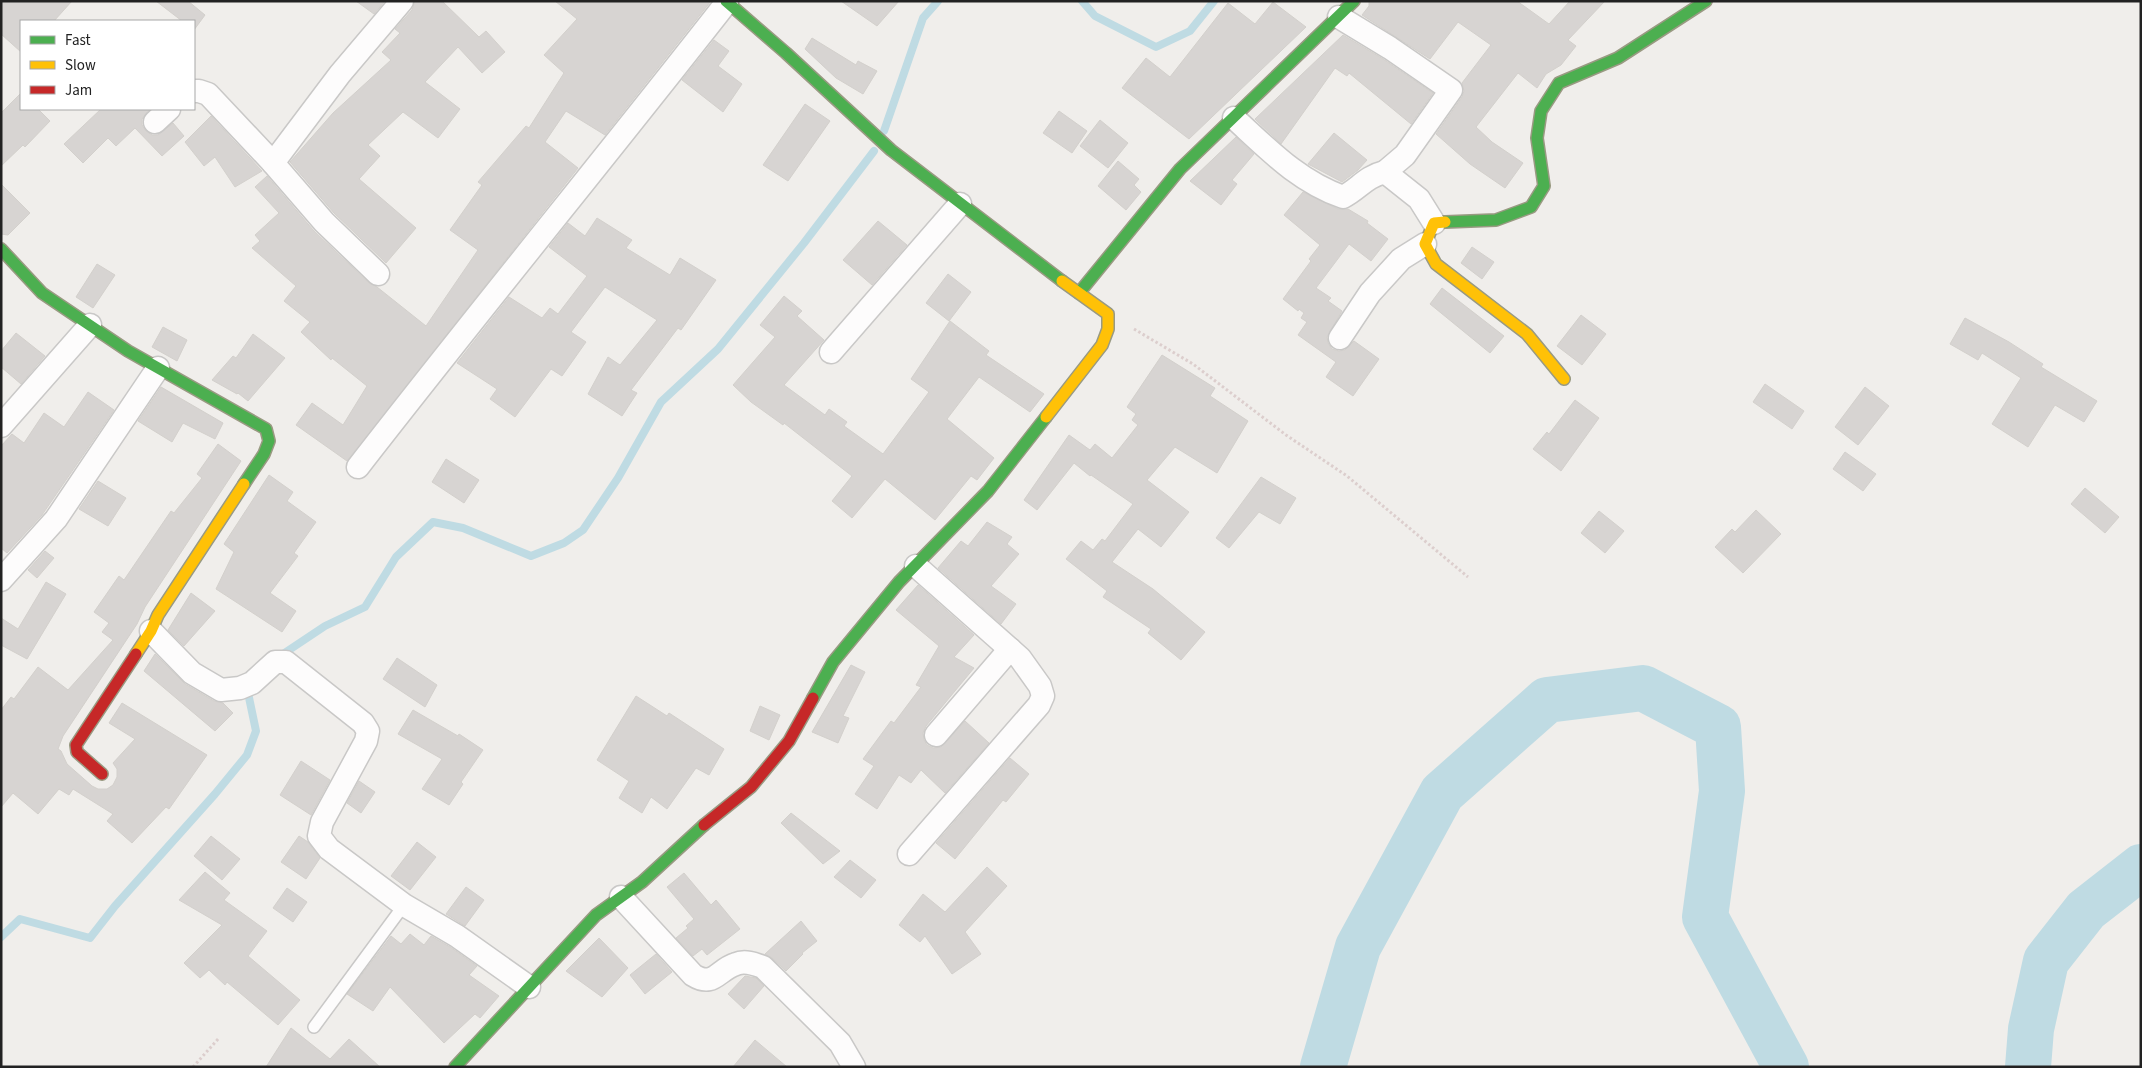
<svg xmlns="http://www.w3.org/2000/svg" width="2142" height="1068" font-family="'Source Sans 3',sans-serif">
<style>
.lines{fill:none;stroke-linecap:round;stroke-linejoin:round}
.stream{stroke:#bfdbe3;stroke-width:8}
.river{stroke:#bfdbe3;stroke-width:46}
.building{fill:#d7d4d2;stroke:#d3d0cc}
.lane-casing{stroke:#c9c8c7;stroke-width:14}
.street-casing{stroke:#c9c8c7;stroke-width:25}
.fast-casing{stroke:#999a82;stroke-width:14}
.slow-casing{stroke:#999a82;stroke-width:14}
.jam-casing{stroke:#999a82;stroke-width:14}
.path{stroke:#dccecd;stroke-width:3;stroke-dasharray:2.5 2.5;stroke-linecap:butt}
.lane{stroke:#fdfcfc;stroke-width:11}
.street{stroke:#fdfcfc;stroke-width:22}
.fast{stroke:#4caf50;stroke-width:11}
.slow{stroke:#ffc107;stroke-width:11}
.jam{stroke:#c62828;stroke-width:11}
</style>
<rect width="100%" height="100%" fill="#f0eeeb"/>
<g class="lines">
<!-- stream -->
<g class="stream">
<path d="M1082 1 1095 16 1156 47 1190 31 1214 1"/>
<path d="M884 131 923 18 938 1"/>
<path d="M280 656 325 626 365 607 396 557 433 522 463 528 531 556 564 543 583 530 618 478 661 402 718 349 804 243 874 151"/>
<path d="M1 937 20 919 90 938 115 906 215 794 247 755 256 731 247 688"/>
</g>
<!-- river -->
<g class="river">
<path d="M1323 1067 1358 947 1442 793 1547 700 1643 688 1718 727 1722 791 1705 917 1786 1067"/>
<path d="M2028 1067 2031 1029 2046 961 2086 910 2141 867"/>
</g>
</g>
<!-- building -->
<g class="building">
<path d="M1 1H72L54 21H21V52L1 34Z"/>
<path d="M156 1H188L205 15 194 30V21H182Z"/>
<path d="M356 1H385L374 14Z"/>
<path d="M415 1H442L479 37 486 31 505 52 482 73 458 47 425 82 460 109 438 138 403 112 368 145 380 156 359 179 416 228 386 263 334 213 290 162 333 113 391 60 382 52 400 33 395 29 412 10Z"/>
<path d="M555 1H711L605 135 566 111 545 142 578 168 347 461 296 425 312 403 343 425 367 386 332 358 331 360 301 332 310 322 284 301 296 286 252 248 260 241 255 235 279 213 255 187 267 176 314 231 369 283 377 287 426 326 478 250 450 230 482 185 478 182 526 126 529 128 564 73 544 55 577 19Z"/>
<path d="M841 1H899L877 26Z"/>
<path d="M1369 1H1517L1549 24 1570 1H1605L1568 40 1576 46 1561 65 1546 74 1537 88 1518 73 1476 127 1492 142 1523 163 1505 188 1470 164 1436 134 1462 97 1464 91 1462 83 1491 45 1458 22 1430 59 1362 15 1369 6Z"/>
<path d="M1273 2 1306 27 1189 139 1122 88 1146 58 1170 77 1228 3 1255 24Z"/>
<path d="M1343 35 1383 59 1433 93 1411 124 1349 73 1347 76 1335 68 1281 144 1255 119Z"/>
<path d="M812 38 856 65 858 61 877 71 863 94 836 78 805 49Z"/>
<path d="M714 40 729 51 718 66 742 84 723 112 682 80Z"/>
<path d="M21 93V109H38L50 121 25 147 23 145 1 166V113Z"/>
<path d="M805 104 830 121 788 181 763 165Z"/>
<path d="M101 109H150L142 119V125L146 131 152 135H158L173 123 184 136 162 156 135 128 116 146 108 138 83 163 64 144Z"/>
<path d="M1059 111 1087 131 1072 153 1043 133Z"/>
<path d="M211 116 262 171 235 187 215 157 204 166 185 142Z"/>
<path d="M1100 120 1128 143 1108 168 1080 146Z"/>
<path d="M1334 133 1367 160 1358 170 1342 182 1308 164Z"/>
<path d="M1236 137 1254 154 1232 180 1237 184 1221 205 1190 181Z"/>
<path d="M1118 161 1139 179 1134 185 1141 192 1126 210 1098 186Z"/>
<path d="M1 184 30 213 8 235 1 234Z"/>
<path d="M1303 192 1338 209H1348L1368 221 1367 223 1388 239 1371 261 1349 244 1316 288 1331 298 1328 301 1342 311 1327 337 1328 343 1332 349 1339 351 1345 350 1354 341 1379 359 1353 396 1326 377 1336 362 1298 335 1307 322 1301 318 1304 313 1299 309 1298 311 1283 299 1311 261 1309 259 1320 245 1284 215Z"/>
<path d="M597 218 632 240 626 248 670 275 680 258 716 280 681 330 678 328 631 390 637 393 622 416 588 394 608 357 620 365 657 320 605 287 571 332 586 342 562 376 551 369 515 417 490 399 497 389 457 363 509 297 542 318 550 308 558 314 587 276 549 247 568 223 585 236Z"/>
<path d="M878 221 907 245 872 285 843 260Z"/>
<path d="M1472 247 1494 262 1482 279 1461 263Z"/>
<path d="M97 264 115 275 93 308 76 297Z"/>
<path d="M948 274 971 292 949 321 926 303Z"/>
<path d="M1442 288 1504 336 1490 353 1430 304Z"/>
<path d="M784 296 802 311 797 316 824 340 784 385 825 415 829 409 847 422 844 426 883 454 929 392 911 379 950 321 989 351 986 355 1044 394 1030 412 979 377 947 419 994 458 977 480 971 476 935 520 885 479 852 518 832 501 852 476 784 423 783 425 751 402 733 385 775 337 760 325Z"/>
<path d="M1581 315 1606 334 1582 365 1557 346Z"/>
<path d="M1965 318 2009 342 2043 364 2041 367 2097 401 2084 422 2055 405 2028 447 1992 424 2021 378 1982 353 1978 360 1950 344Z"/>
<path d="M163 327 187 340 177 361 152 347Z"/>
<path d="M16 333 45 356 21 384 1 367V351Z"/>
<path d="M253 334 285 358 248 401 238 393 237 394 212 380 233 356 236 358Z"/>
<path d="M1162 355 1215 388 1210 396 1248 421 1217 473 1175 447 1147 480 1189 512 1161 547 1138 529 1112 562 1153 589 1205 632 1181 660 1148 633 1151 629 1103 597 1107 591 1066 559 1081 541 1093 550 1102 539 1105 541 1133 504 1091 475 1090 476 1074 463 1037 510 1024 500 1069 435 1090 450 1095 444 1112 458 1138 425 1132 420 1136 414 1127 407Z"/>
<path d="M1765 384 1804 411 1792 429 1753 402Z"/>
<path d="M161 387 223 423 215 439 183 423 172 442 138 421Z"/>
<path d="M1865 387 1889 406 1858 445 1835 427Z"/>
<path d="M88 392 114 410 42 515 7 553 1 548V446L12 434 24 443 44 413 64 427Z"/>
<path d="M1575 400 1599 418 1561 471 1533 449 1547 432 1549 434Z"/>
<path d="M218 444 241 461 145 607 137 624 63 736 58 749 61 751 67 764 92 786 98 789H107L113 785 117 777V769L113 763 135 739 109 723 122 703 207 755 169 809 166 807 132 843 107 821 113 814 73 789 69 795 59 789 38 814 13 793 1 807V710L11 697 14 699 38 667 68 690 113 640 102 632 109 623 94 612 119 576 124 580 171 511 174 513 202 478 197 474Z"/>
<path d="M1845 452 1876 474 1863 491 1833 469Z"/>
<path d="M446 459 479 480 464 503 432 482Z"/>
<path d="M269 475 293 492 287 501 316 522 294 553 298 556 270 593 296 611 282 632 216 589 234 552 224 544Z"/>
<path d="M1261 477 1296 498 1280 524 1259 512 1229 548 1216 538Z"/>
<path d="M98 481 126 498 108 526 79 509Z"/>
<path d="M2085 488 2119 517 2105 533 2071 504Z"/>
<path d="M1756 510 1781 534 1743 573 1715 547 1732 529 1735 532Z"/>
<path d="M1599 511 1624 531 1605 553 1581 533Z"/>
<path d="M987 522 1012 537 1007 544 1019 554 991 586 1016 604 1001 624 938 568 961 541 968 546Z"/>
<path d="M45 551 54 558 37 578 28 570Z"/>
<path d="M46 582 66 594 27 659 1 645V618L18 629Z"/>
<path d="M918 585 974 635 954 657 974 668 926 726 923 733 924 740 927 745 933 748 941 747 965 721 989 743 945 793 921 770 911 783 899 775 877 809 855 794 874 766 863 759 891 721 894 723 921 687 916 685 939 646 896 610Z"/>
<path d="M191 593 215 611 184 646 168 630Z"/>
<path d="M155 654 185 684 214 701 223 703 233 713 215 731 144 671Z"/>
<path d="M397 658 437 685 425 707 383 679Z"/>
<path d="M851 665 865 672 843 716 849 718 838 743 812 732Z"/>
<path d="M636 696 667 716 669 713 724 749 709 775 696 768 667 809 651 797 642 813 619 798 629 781 597 760Z"/>
<path d="M760 706 780 715 769 740 750 731Z"/>
<path d="M413 710 458 736 459 734 483 750 461 782 463 784 449 805 422 789 442 759 398 734Z"/>
<path d="M1010 758 1029 774 1006 802 1003 800 955 859 936 843Z"/>
<path d="M301 761 330 780 311 815 280 795Z"/>
<path d="M359 781 375 792 361 813 347 803Z"/>
<path d="M791 813 840 851 823 864 781 823Z"/>
<path d="M211 836 240 859 222 880 194 856Z"/>
<path d="M299 836 308 842 320 858 306 879 281 862Z"/>
<path d="M417 842 436 857 410 890 391 876Z"/>
<path d="M850 860 876 880 861 898 834 877Z"/>
<path d="M987 867 1007 886 965 932 981 954 952 974 925 936 920 942 899 925 923 894 945 912Z"/>
<path d="M205 872 230 893 224 900 267 931 248 956 300 1000 278 1025 227 982 225 985 209 970 200 978 184 963 222 925 179 900Z"/>
<path d="M684 873 711 905 716 900 740 929 707 955 702 949 693 956 676 938 688 928 686 926 694 919 667 887Z"/>
<path d="M466 887 484 900 465 926 446 914Z"/>
<path d="M287 888 307 902 293 922 273 908Z"/>
<path d="M801 921 817 941 802 953 803 954 786 971 772 958 765 954Z"/>
<path d="M410 934 424 945 431 936 450 947 477 966 469 975 499 996 480 1018 475 1014 444 1043 390 987 373 1011 347 994 391 936 401 944Z"/>
<path d="M599 938 628 968 602 997 566 971Z"/>
<path d="M656 954 672 972 645 994 630 975Z"/>
<path d="M745 976 756 978 764 986 744 1009 728 994Z"/>
<path d="M291 1028 330 1059 349 1039 380 1067H266Z"/>
<path d="M755 1040 787 1067H733Z"/>
</g>
<g class="lines">
<defs>
<path id="lane" d="M314 1027 404 905"/>
<g id="street">
<path d="M1339 17 1390 48 1451 90 1405 155 1385 172 1419 199 1434 223"/>
<path d="M194 91H199L208 94 273 163 324 222 378 274"/>
<path d="M1234 118C1269 150 1298 181 1343 197 1360 188 1365 177 1385 172"/>
<path d="M155 122 169 109"/>
<path d="M273 163 340 74 402 1"/>
<path d="M1340 338 1370 293 1401 259 1425 244"/>
<path d="M831 352 960 204"/>
<path d="M1 426 90 325"/>
<path d="M358 467C479 311 605 158 727 2"/>
<path d="M1 580 56 519 158 368"/>
<path d="M151 631 192 673 221 690 240 688 252 683 275 662H286L363 723 368 731 366 741 322 822 319 836 329 849 404 905 457 936 529 987"/>
<path d="M936 735 1010 649"/>
<path d="M909 854 1039 705 1043 696 1040 686 1020 658 916 566"/>
<path d="M621 897 693 975C714 988 717 970 736 964 745 960 755 964 763 967L840 1043 854 1067"/>
</g>
<g id="fast">
<path d="M726 1 786 53 891 150 1062 281"/>
<path d="M1445 222 1496 220 1531 207 1544 186 1537 138 1541 111 1559 83 1618 58 1706 1"/>
<path d="M1 249 42 293 128 351 266 429 269 441 264 454 244 484"/>
<path d="M1079 293 1180 169 1354 1"/>
<path d="M813 698 833 662 899 582 988 491 1046 417"/>
<path d="M455 1067 596 915 642 882 704 825"/>
</g>
<g id="slow">
<path d="M1445 222 1434 223 1425 244 1436 264 1527 334 1564 379"/>
<path d="M1046 417 1102 345 1108 329V314L1062 281"/>
<path d="M136 654 151 631 158 615 244 484"/>
</g>
<g id="jam">
<path d="M102 774 77 752 76 745 136 654"/>
<path d="M704 825 751 787 789 741 813 698"/>
</g>
</defs>
<!-- lane casing -->
<use href="#lane" class="lane-casing"/>
<!-- street casing -->
<use href="#street" class="street-casing"/>
<!-- fast casing -->
<use href="#fast" class="fast-casing"/>
<!-- slow casing -->
<use href="#slow" class="slow-casing"/>
<!-- jam casing -->
<use href="#jam" class="jam-casing"/>
<!-- path -->
<g class="path">
<path d="M1134 329 1193 364 1286 435 1347 476 1468 577"/>
<path d="M193 1067 219 1038"/>
</g>
<!-- lane -->
<use href="#lane" class="lane"/>
<!-- street -->
<use href="#street" class="street"/>
<!-- fast -->
<use href="#fast" class="fast"/>
<!-- slow -->
<use href="#slow" class="slow"/>
<!-- jam -->
<use href="#jam" class="jam"/>
</g>
<!-- border -->
<rect width="2142" height="1068" fill="none" stroke="#222222" stroke-width="5"/>
<!-- legend -->
<rect x="20" y="20" width="175" height="90" fill="#ffffff" stroke="#a7a7a7"/>
<rect x="30" y="36" width="25" height="8" fill="#4caf50" stroke="#a7a7a7"/>
<text x="65" y="45" font-size="15" fill="#222222">Fast</text>
<rect x="30" y="61" width="25" height="8" fill="#ffc107" stroke="#a7a7a7"/>
<text x="65" y="70" font-size="15" fill="#222222">Slow</text>
<rect x="30" y="86" width="25" height="8" fill="#c62828" stroke="#a7a7a7"/>
<text x="65" y="95" font-size="15" fill="#222222">Jam</text>
</svg>
